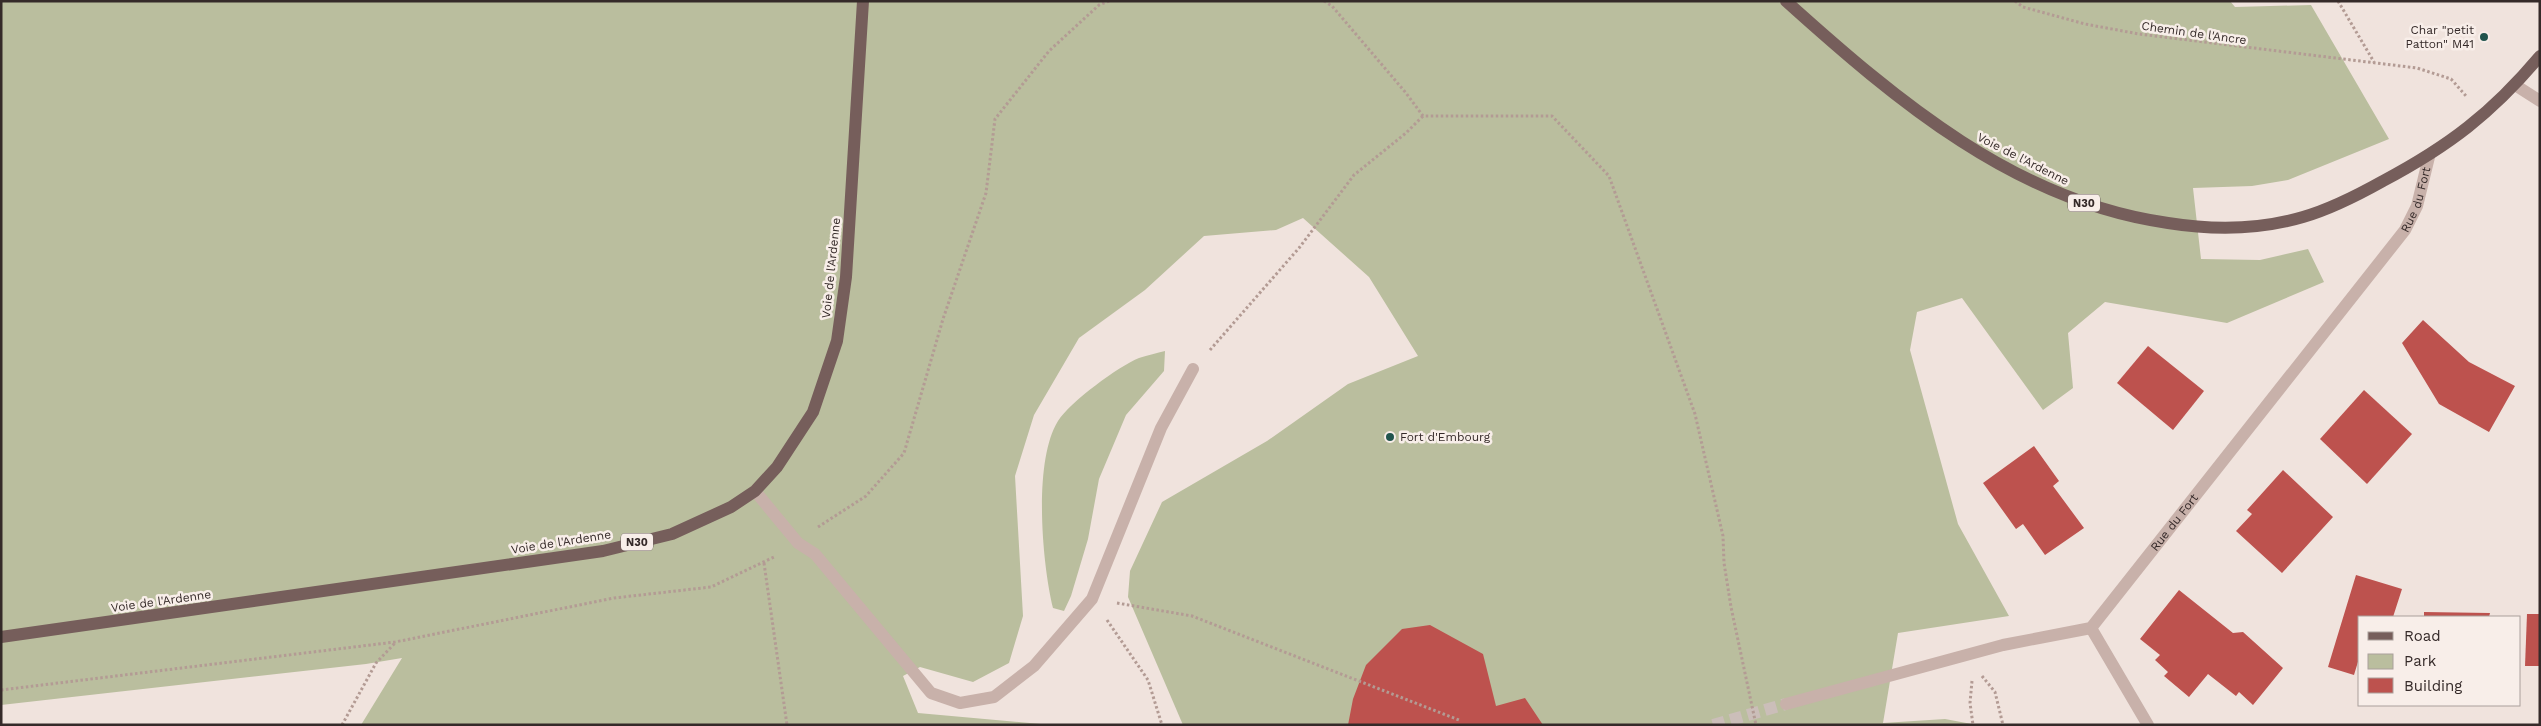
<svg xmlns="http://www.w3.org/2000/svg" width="2541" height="726" font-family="'Work Sans',sans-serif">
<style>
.green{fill:#babe9e}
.building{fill:#bd524e}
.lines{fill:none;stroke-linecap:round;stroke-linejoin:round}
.minor-tunnel{stroke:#cbbeb9;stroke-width:12;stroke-dasharray:12 6;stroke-linecap:butt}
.path{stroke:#b39b94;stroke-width:3;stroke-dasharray:2.5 2.5;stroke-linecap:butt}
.minor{stroke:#c8b1aa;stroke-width:12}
.major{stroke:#765e5b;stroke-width:12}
.poi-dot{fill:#21544d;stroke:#f8eee9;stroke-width:2}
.labels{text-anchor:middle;stroke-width:5;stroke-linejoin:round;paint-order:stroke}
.shield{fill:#f8eee9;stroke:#706563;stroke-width:1}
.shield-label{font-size:11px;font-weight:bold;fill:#352a29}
.poi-label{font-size:12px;fill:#352a29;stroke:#f8eee9;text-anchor:end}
.street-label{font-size:12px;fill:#352a29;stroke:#f8eee9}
</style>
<rect width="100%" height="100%" fill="#f0e3dd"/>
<!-- green -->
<g class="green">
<path d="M1 1H2230L2235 7 2311 5 2389 139 2288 180 2252 186 2193 188 2201 259 2260 260 2308 249 2324 282 2227 323 2105 302 2068 333 2073 388 2043 410 1962 298 1917 312 1910 350 1958 524 2009 616 1898 633 1883 723 1945 719 1977 725H1183L1128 597 1130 571 1162 502 1267 441 1348 384 1418 356 1369 277 1303 218 1276 230 1204 236 1145 290 1079 338 1034 415 1015 476 1023 616 1009 663 973 682 920 667 903 676 918 713 1052 725H361L402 658 366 664 1 705Z"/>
<path d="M1165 351 1164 371 1126 415 1099 479 1088 539 1071 596 1064 611 1053 608C1042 563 1033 461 1058 421 1070 402 1119 366 1139 358 1148 355 1157 353 1165 351Z"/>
</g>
<!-- building -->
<g class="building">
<path d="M2423 320 2469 362 2515 386 2489 432 2439 404 2402 343Z"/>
<path d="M2148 346 2204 391 2173 430 2117 383Z"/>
<path d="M2364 390 2412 434 2367 484 2320 439Z"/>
<path d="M2034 446 2059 481 2053 486 2084 528 2045 555 2023 524 2016 529 1983 483Z"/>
<path d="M2283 470 2333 517 2282 573 2236 531 2252 514 2247 510Z"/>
<path d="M2356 575 2402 589 2393 617H2360V655L2354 675 2328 667Z"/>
<path d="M2179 590 2233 633 2243 632 2283 668 2253 705 2239 692 2236 696 2208 674 2189 697 2164 676 2168 672 2155 660 2160 655 2140 639Z"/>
<path d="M2424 612 2490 613 2489 617H2424Z"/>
<path d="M2527 614H2540V666H2525Z"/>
<path d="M1430 625 1483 654 1496 706 1525 698 1543 725H1348L1353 699 1366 665 1402 629Z"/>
</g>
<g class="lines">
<!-- minor-tunnel -->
<path class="minor-tunnel" d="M1713 725 1786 704"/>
<!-- path -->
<g class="path">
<path d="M1324 1 1332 6 1406 93 1423 116H1552L1609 176 1695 414 1723 536 1724 563 1731 607 1756 725"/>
<path d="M2015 1 2023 7 2085 24 2139 34 2417 68 2451 79 2466 96"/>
<path d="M2338 1 2374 62"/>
<path d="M1210 350 1299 248 1354 175 1406 133 1423 116"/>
<path d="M818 527 866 496 904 453 943 319 986 193 995 119 1049 51 1099 5 1109 1"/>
<path d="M764 563 787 725"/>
<path d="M1117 603 1192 616 1459 720"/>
<path d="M1107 620 1148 680 1162 725"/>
<path d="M1982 676 1995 692 2003 725"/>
<path d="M1972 681 1970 703 1973 725"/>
<path d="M1 690 395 642 614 598 711 587 776 556"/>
<path d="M342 725 376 663 395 643"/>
</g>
<!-- minor -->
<g class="minor">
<path d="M2515 85 2540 101"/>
<path d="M755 491 798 543 815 554 931 693 960 703 994 697 1034 666 1092 599 1161 428 1193 369"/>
<path d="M2091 628 2148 725"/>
<path id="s1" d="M1786 704 2003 645 2091 628 2405 230 2417 206 2429 157"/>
</g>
<!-- major -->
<g class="major">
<path d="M1786 1C1896 100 2016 202 2168 223 2212 230 2259 230 2303 217 2331 209 2358 195 2383 181 2449 146 2492 113 2540 56"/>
<path d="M1 637 603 551 672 534 731 507 755 491 777 467 813 412 837 341 846 277 863 1"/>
</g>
</g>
<!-- markers -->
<g class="poi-dot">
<circle cx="2484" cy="37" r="5"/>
<circle cx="1390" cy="437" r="5"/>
</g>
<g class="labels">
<!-- shield labels -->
<g class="shield">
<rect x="2068" y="194.5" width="32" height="17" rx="4"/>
<rect x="621" y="533.5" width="32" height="17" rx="4"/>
</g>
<g class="shield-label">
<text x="2084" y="207">N30</text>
<text x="637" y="546">N30</text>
</g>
<!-- poi labels -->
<g class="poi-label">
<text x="2474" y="34">Char "petit<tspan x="2474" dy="14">Patton" M41</tspan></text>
<text x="1400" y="441" text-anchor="start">Fort d'Embourg</text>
</g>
<!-- street labels -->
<g class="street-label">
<text transform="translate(2194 33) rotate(8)" y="4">Chemin de l'Ancre</text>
<text transform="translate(2023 159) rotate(27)" y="4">Voie de l'Ardenne</text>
<text dy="4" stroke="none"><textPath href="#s1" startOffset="854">Rue du Fort</textPath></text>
<text transform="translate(831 268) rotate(-84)" y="4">Voie de l'Ardenne</text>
<text dy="4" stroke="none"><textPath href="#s1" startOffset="449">Rue du Fort</textPath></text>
<text transform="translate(561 542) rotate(-9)" y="4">Voie de l'Ardenne</text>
<text transform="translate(161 601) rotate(-8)" y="4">Voie de l'Ardenne</text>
</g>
</g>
<!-- border -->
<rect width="2541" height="726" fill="none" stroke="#352a29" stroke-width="5"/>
<!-- legend -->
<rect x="2358" y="616" width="162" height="90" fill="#f8eee9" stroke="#aaa09c"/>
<rect x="2368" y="632" width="25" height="8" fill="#765e5b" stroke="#aaa09c"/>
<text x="2404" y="641" font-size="15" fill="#352a29">Road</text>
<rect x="2368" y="654" width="25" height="15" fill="#babe9e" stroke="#aaa09c"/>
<text x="2404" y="666" font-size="15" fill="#352a29">Park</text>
<rect x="2368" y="678" width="25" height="15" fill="#bd524e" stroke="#aaa09c"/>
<text x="2404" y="691" font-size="15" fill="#352a29">Building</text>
</svg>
